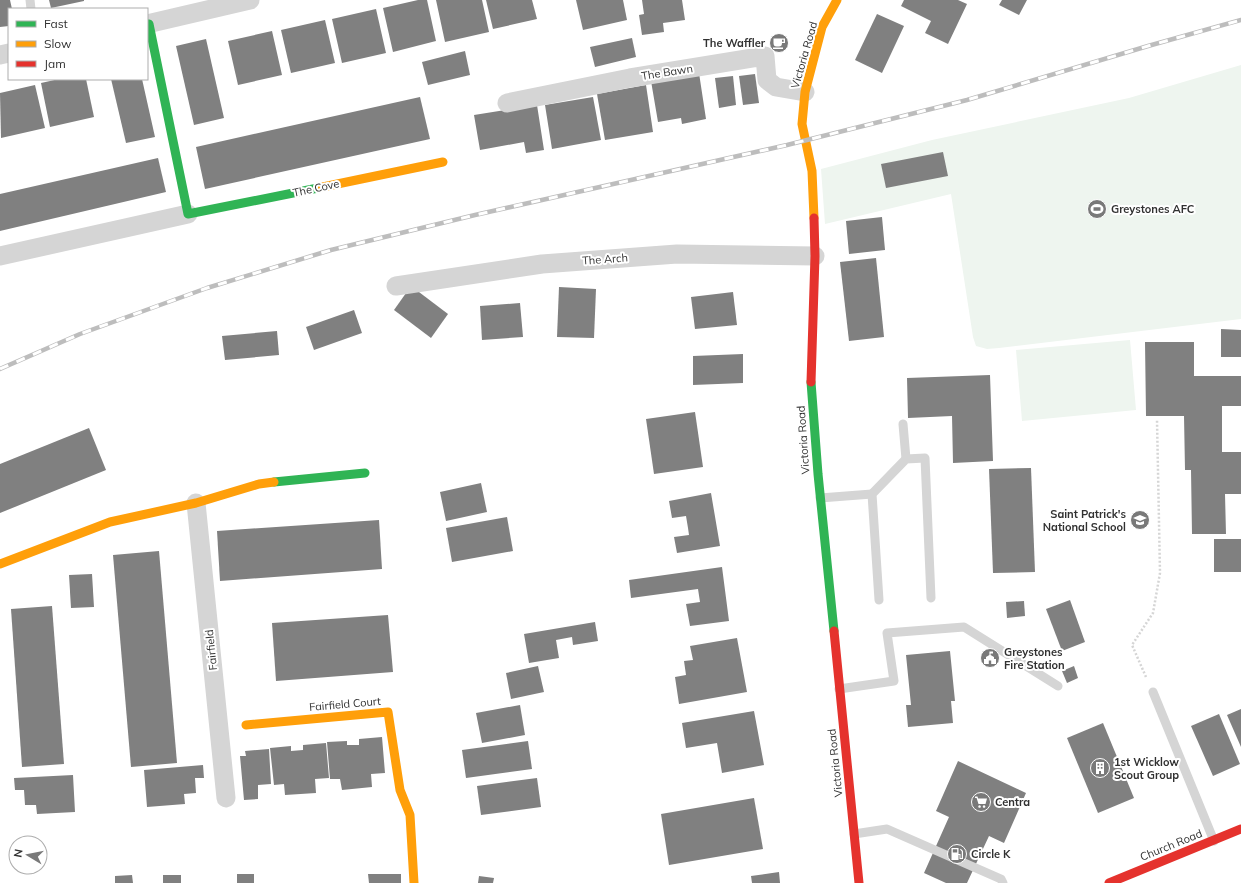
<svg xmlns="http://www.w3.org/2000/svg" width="1241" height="883" font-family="Mulish,sans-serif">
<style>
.pitch{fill:#eef5ef}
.building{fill:#808080}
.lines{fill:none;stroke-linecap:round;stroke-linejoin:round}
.path{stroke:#d5d5d5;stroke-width:2.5;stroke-dasharray:2 2;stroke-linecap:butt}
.lane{stroke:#d5d5d5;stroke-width:9}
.street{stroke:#d5d5d5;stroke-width:19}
.fast{stroke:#30b455;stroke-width:9}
.slow{stroke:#ff9f0a;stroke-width:9}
.jam{stroke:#e5322d;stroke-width:9}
.rail-casing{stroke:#bdbdbd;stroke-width:4.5}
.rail{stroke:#fff;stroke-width:3;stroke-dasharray:9;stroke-linecap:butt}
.labels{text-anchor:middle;stroke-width:4;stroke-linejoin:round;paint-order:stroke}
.poi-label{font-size:11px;font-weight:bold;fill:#313131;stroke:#fff;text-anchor:start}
.street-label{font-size:11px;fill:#313131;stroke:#fff}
</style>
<rect width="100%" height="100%" fill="#fff"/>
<!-- pitch -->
<g class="pitch">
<path d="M1241 65V319L999 348 987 349 976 346 973 337 951 194 825 224 821 169 932 140 1129 98Z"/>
<path d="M1130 340 1136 410 1022 421 1016 350Z"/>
</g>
<!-- building -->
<g class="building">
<path d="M0 0H10L12 9H9V26L0 27Z"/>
<path d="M49 0H84V1L51 8Z"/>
<path d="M418 0H427L436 41 393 52 383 8Z"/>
<path d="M436 0H482L489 32 445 42Z"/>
<path d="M486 0H532L537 19 493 29Z"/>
<path d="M576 0H623L627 20 583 30Z"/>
<path d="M642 0H682L685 20 663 23 664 32 642 35 639 15 644 14Z"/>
<path d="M904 0H958L967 4 948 44 925 33 931 21 901 6Z"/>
<path d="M1002 0H1027L1019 15 999 5Z"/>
<path d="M376 9 386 53 342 63 332 19Z"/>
<path d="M877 14 904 26 882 73 855 60Z"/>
<path d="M325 20 335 63 291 73 281 30Z"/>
<path d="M272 31 282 75 238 85 228 41Z"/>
<path d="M632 38 636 57 595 67 590 47Z"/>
<path d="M206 39 224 118 194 125 176 46Z"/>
<path d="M465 51 470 75 428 85 422 62Z"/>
<path d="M699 73 706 119 682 124 681 118 658 122 651 81Z"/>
<path d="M755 74 759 103 743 105 739 76Z"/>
<path d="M733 76 736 105 719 108 715 78Z"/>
<path d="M59 79H86L94 117 50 127 41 83Z"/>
<path d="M111 79H142L155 137 126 143Z"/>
<path d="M35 85 45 128 1 138 0 93Z"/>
<path d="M646 85 653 132 605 140 597 94Z"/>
<path d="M420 97 430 139 205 189 196 147Z"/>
<path d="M593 97 601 140 552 149 545 105Z"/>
<path d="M537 105 544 150 526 153 524 142 480 150 474 115Z"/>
<path d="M943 152 948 176 886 188 881 164Z"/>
<path d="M158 158 166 192 0 231V194Z"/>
<path d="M882 217 885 250 849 254 846 221Z"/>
<path d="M876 258 884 337 849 341 840 262Z"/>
<path d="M411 286 448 314 431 338 394 310Z"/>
<path d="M559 287 596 289 594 338 557 337Z"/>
<path d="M733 292 737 325 695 329 691 297Z"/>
<path d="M520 303 523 337 482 340 480 306Z"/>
<path d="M354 310 362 333 314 350 306 327Z"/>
<path d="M1221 329 1241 330V357H1221Z"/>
<path d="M277 331 279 355 225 360 222 336Z"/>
<path d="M1145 342H1194V376H1241V406H1222V452H1241V494H1225L1226 534H1192L1191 470H1185L1184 416H1146Z"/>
<path d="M743 354V383L693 385V356Z"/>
<path d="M990 375 993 461 953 463 952 416 908 418 907 378Z"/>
<path d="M695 412 703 467 654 474 646 419Z"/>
<path d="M89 428 106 470 0 513V464Z"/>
<path d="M1031 468 1035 572 993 573 989 469Z"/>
<path d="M481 483 487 512 446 521 440 492Z"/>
<path d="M711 493 720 546 677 553 674 537 689 535 688 528 686 516 672 518 669 501Z"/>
<path d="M507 517 513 551 452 562 446 528Z"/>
<path d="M379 520 382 569 220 581 217 531Z"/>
<rect x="1214" y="539" width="27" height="33"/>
<path d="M159 551 177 763 131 767 113 555Z"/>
<path d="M722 567 729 621 690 626 686 604 700 602 698 589 631 598 629 580Z"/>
<path d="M92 574 94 607 71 608 69 575Z"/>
<path d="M1070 600 1085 642 1062 651 1046 609Z"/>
<path d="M1024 601 1025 616 1007 618 1006 602Z"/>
<path d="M52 606 64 764 22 767 11 609Z"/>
<path d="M388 615 393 672 276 681 272 623Z"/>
<path d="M595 622 598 641 573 645 572 637 556 640 559 658 529 663 524 634Z"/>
<path d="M737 638 747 692 679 704 675 677 686 675 684 661 693 660 690 646Z"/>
<path d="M950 651 955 701H951L953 723 908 727 906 705H911L906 655Z"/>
<path d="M538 666 544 692 511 699 506 673Z"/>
<path d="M1074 666 1078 678 1067 683 1062 671Z"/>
<path d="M520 705 525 735 482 743 476 713Z"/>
<path d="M1241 709V747L1227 715Z"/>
<path d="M754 711 764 765 722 773 717 743 686 748 682 723Z"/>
<path d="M1219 714 1240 764 1213 776 1191 726Z"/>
<path d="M1103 723 1134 798 1098 813 1067 738Z"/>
<path d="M382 737 385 773 371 774 372 787 342 790 340 779H330L327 742 347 741V745H359V739Z"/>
<path d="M528 741 532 769 466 778 462 750Z"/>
<path d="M326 743 329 778 315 779 316 793 285 795 284 784 274 785 270 748 291 746V751L303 750V745Z"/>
<path d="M269 749 271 784 258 785V799L244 800 240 756H246L245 751Z"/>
<path d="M958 761 1026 793 1004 843 989 836 967 883H946L924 873 949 817 936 811Z"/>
<path d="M203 765 204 778H195L196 793 184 794 185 804 147 807 144 770Z"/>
<path d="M73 775 75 812 37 814 36 805H25L24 790H15L14 778Z"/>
<path d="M537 778 541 807 481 815 477 786Z"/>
<path d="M754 798 763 849 669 865 661 814Z"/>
<path d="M779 872 780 883H752L751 876Z"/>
<rect x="237" y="874" width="17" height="9"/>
<path d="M368 874H401V883H369Z"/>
<path d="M132 875 133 883H115V876Z"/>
<rect x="163" y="875" width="18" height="8"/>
<path d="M479 876 494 878 493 883H478Z"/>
</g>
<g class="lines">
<!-- path -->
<path class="path" d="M1146 677 1132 645 1153 613 1160 573 1157 420"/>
<!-- lane -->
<g class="lane">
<path d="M30 0 31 9"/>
<path d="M903 424 906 459"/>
<path d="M820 498 872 494"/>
<path d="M879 600 872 494 906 459 925 458 931 598"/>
<path d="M839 689 894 681 887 633 964 627 1058 686"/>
<path d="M1153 692 1214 841"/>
<path d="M854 834 887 829 1001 879 1003 883"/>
</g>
<!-- street -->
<g class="street">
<path d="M147 24 250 0"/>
<path d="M0 55 9 53"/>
<path d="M507 103 630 78 765 56 767 80 776 87 805 92"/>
<path d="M0 256 188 214"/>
<path d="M396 286 542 264 677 254 815 256"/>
<path d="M196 503 226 798"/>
</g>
<!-- fast -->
<g class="fast">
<path d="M149 24 188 214 318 188"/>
<path d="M811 382 818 474 834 631"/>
<path d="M274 482 365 473"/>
</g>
<!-- slow -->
<g class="slow">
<path d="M318 188 443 162"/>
<path d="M814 218 812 171 802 124 805 92 822 27 837 0"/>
<path d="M0 564 110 522 196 503 259 484 274 482"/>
<path d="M246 725 388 712 400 790 410 815 414 883"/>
</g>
<!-- jam -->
<g class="jam">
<path d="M811 382 815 256 814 218"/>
<path d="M834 631 859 883"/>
<path d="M1109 883 1241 829"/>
</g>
<defs>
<path id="rail" d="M0 369 80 334 207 288 331 250 475 215 787 145 967 100 1148 46 1241 20"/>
</defs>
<!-- rail casing -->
<use href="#rail" class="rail-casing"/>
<!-- rail -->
<use href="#rail" class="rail"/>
</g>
<!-- icons -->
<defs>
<symbol id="cafe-disc" viewBox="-11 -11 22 22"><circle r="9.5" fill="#797979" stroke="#fff"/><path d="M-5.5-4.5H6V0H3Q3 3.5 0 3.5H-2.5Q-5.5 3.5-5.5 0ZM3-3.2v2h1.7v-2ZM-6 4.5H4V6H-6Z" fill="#fff"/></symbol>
<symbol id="stadium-disc" viewBox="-11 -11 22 22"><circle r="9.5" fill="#797979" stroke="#fff"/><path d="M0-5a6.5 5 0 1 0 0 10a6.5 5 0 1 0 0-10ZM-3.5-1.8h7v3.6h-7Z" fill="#fff"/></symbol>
<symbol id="school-disc" viewBox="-11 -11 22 22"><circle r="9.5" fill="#797979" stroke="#fff"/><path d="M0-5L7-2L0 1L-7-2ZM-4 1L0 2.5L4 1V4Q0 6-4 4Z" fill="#fff"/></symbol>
<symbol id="civic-disc" viewBox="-11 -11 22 22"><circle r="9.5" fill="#797979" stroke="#fff"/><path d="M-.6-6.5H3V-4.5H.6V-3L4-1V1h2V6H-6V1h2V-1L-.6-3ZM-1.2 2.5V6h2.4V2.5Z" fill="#fff"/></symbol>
<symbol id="building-disc" viewBox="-11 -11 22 22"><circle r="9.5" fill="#797979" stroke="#fff"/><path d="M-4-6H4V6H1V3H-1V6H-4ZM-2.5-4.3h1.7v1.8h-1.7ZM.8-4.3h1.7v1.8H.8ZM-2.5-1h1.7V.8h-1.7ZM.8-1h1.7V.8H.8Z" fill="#fff"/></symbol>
<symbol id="supermarket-disc" viewBox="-11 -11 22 22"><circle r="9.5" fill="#797979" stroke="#fff"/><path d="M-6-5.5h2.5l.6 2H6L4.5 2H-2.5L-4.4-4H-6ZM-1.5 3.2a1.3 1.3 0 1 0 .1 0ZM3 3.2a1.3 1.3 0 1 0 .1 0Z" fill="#fff"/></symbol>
<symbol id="fuel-disc" viewBox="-11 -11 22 22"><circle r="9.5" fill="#797979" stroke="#fff"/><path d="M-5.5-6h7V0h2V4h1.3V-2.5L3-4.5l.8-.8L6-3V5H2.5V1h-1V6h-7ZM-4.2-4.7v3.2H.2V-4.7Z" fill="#fff"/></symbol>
</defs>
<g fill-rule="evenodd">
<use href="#cafe-disc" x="768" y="32" width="22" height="22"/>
<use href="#stadium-disc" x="1086" y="198" width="22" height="22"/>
<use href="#school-disc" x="1129" y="509" width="22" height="22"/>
<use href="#civic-disc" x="979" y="647" width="22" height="22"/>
<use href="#building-disc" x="1089" y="757" width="22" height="22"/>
<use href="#supermarket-disc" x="970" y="791" width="22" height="22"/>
<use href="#fuel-disc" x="946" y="843" width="22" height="22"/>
</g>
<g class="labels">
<!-- poi labels -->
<g class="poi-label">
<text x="765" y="47" text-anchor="end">The Waffler</text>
<text x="1111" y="213">Greystones AFC</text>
<text x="1126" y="518" text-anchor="end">Saint Patrick's<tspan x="1126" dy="13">National School</tspan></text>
<text x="1004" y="656">Greystones<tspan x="1004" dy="13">Fire Station</tspan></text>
<text x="1114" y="766">1st Wicklow<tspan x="1114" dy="13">Scout Group</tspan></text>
<text x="995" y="806">Centra</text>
<text x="971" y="858">Circle K</text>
</g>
<!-- street labels -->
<g class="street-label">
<text transform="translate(804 55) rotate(-74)" y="4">Victoria Road</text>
<text transform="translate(667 72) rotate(-9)" y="4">The Bawn</text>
<text transform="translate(316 188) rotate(-12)" y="4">The Cove</text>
<text transform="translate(605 259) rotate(-4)" y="4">The Arch</text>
<text transform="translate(803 440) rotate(-94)" y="4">Victoria Road</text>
<text transform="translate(211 650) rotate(-96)" y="4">Fairfield</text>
<text transform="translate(345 704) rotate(-5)" y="4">Fairfield Court</text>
<text transform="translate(835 763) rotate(-96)" y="4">Victoria Road</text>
<text transform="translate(1171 845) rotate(-22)" y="4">Church Road</text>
</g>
</g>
<!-- legend -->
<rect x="8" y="8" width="140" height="72" fill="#ffffff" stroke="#adadad"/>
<rect x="16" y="21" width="20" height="6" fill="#30b455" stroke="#adadad"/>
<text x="44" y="28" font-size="12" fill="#313131">Fast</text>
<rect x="16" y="41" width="20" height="6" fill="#ff9f0a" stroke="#adadad"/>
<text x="44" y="48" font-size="12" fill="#313131">Slow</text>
<rect x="16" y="61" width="20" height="6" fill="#e5322d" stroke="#adadad"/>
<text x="44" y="68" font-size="12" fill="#313131">Jam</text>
<!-- north arrow -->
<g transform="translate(28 855) rotate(280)"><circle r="19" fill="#ffffff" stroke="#adadad"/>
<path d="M0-3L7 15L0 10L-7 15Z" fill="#797979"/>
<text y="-6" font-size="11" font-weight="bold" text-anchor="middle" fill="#313131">N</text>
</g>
</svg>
